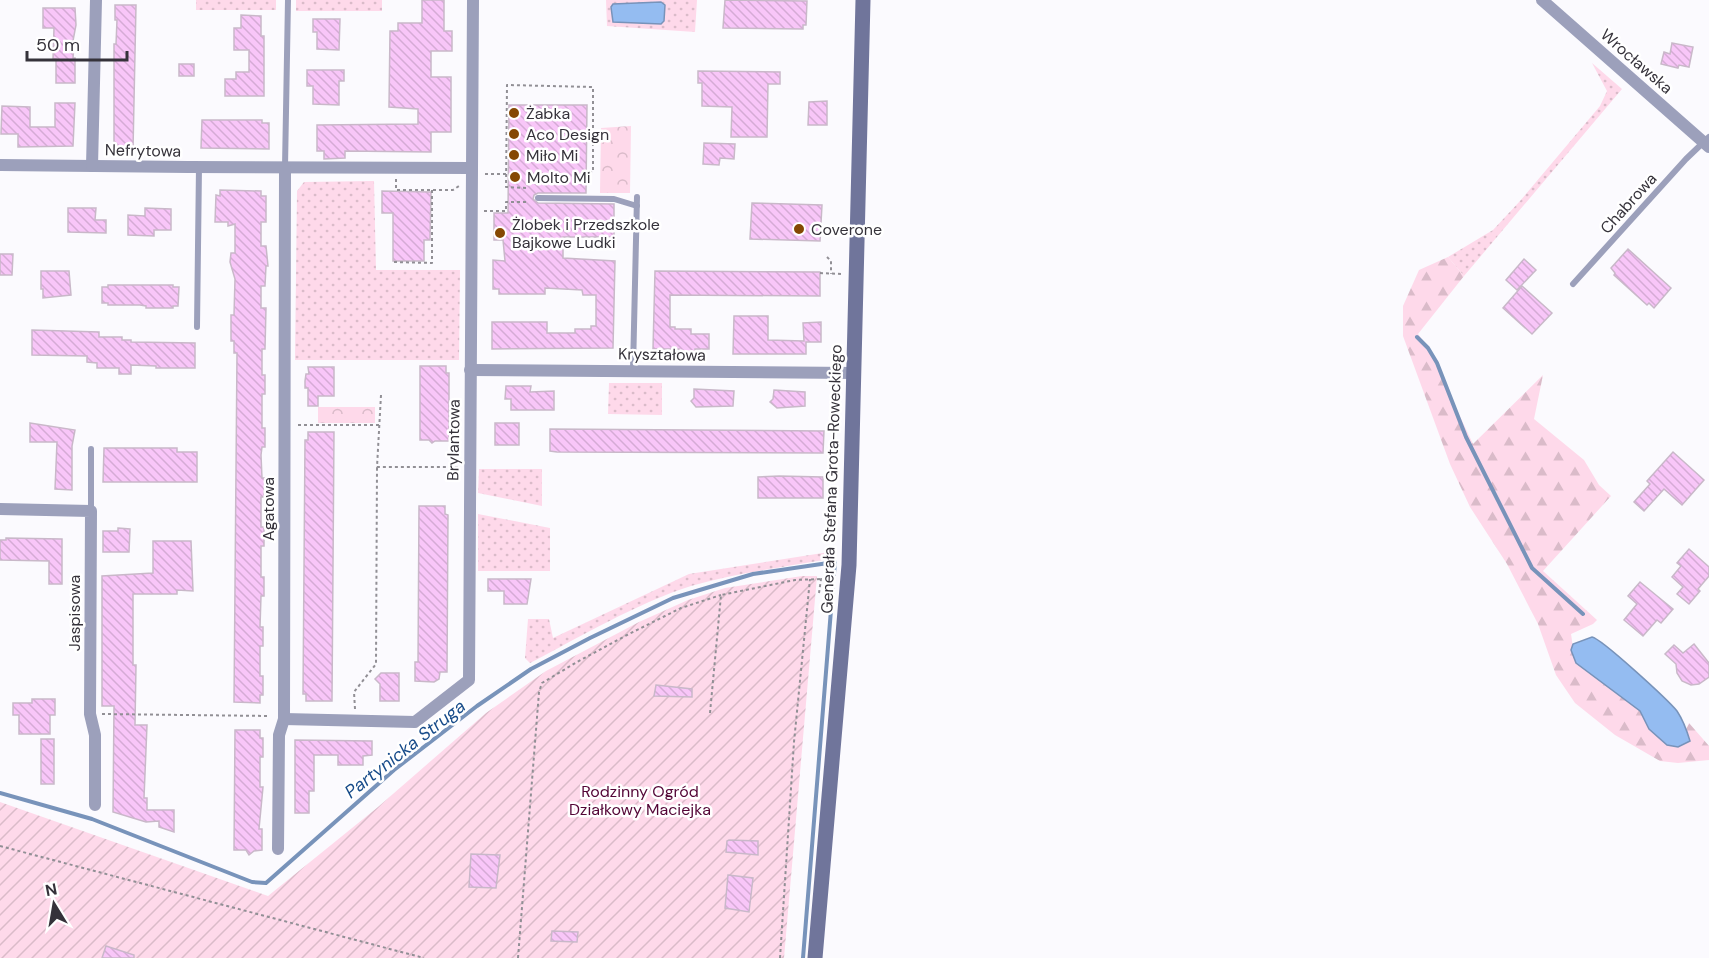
<svg xmlns="http://www.w3.org/2000/svg" width="1709" height="958" font-family="'DM Sans',sans-serif">
<style>
.grass{fill:url(#grass-dots)}
.forest{fill:url(#forest-firs)}
.park{fill:url(#park-crowns)}
.garden{fill:url(#garden-furrows)}
.water{fill:#94bcf1;stroke:#7893ba;stroke-width:1.5}
.lines{fill:none;stroke-linecap:round;stroke-linejoin:round}
.stream{stroke:#7893ba;stroke-width:4}
.building{fill:url(#building-back-hatch);stroke:#c9b8c9;stroke-width:1.5}
.path{stroke:#918f95;stroke-width:2;stroke-dasharray:3 3;stroke-linecap:butt}
.lane{stroke:#9ca0bb;stroke-width:6}
.street{stroke:#9ca0bb;stroke-width:12}
.secondary{stroke:#70759b;stroke-width:15}
.poi-dot{fill:#854803;stroke:#fff;stroke-width:2}
.labels{text-anchor:middle;stroke-width:5;stroke-linejoin:round;paint-order:stroke}
.street-label{font-size:16px;fill:#35323a;stroke:#fff}
.poi-label{font-size:16px;fill:#35323a;stroke:#fff;text-anchor:start}
.park-label{font-size:16px;fill:#530536;stroke:#fff}
.water-label{font-size:18px;font-style:italic;fill:#174b89;stroke:#fff}
</style>
<defs>
<pattern id="grass-dots" width="8" height="8" patternUnits="userSpaceOnUse" patternTransform="scale(1.5)"><rect width="8" height="8" fill="#fed9ea"/><path d="M2 2h.1M6 6h.1" fill="none" stroke="#dabbc9" stroke-width="1.8" stroke-linecap="round"/></pattern>
<pattern id="forest-firs" width="22" height="20" patternUnits="userSpaceOnUse" patternTransform="scale(1.5)"><rect width="22" height="20" fill="#fed9ea"/><path d="M5 1l3.5 6h-7zM16 11l3.5 6h-7z" fill="#dabbc9"/></pattern>
<pattern id="park-crowns" width="20" height="18" patternUnits="userSpaceOnUse" patternTransform="scale(1.5)"><rect width="20" height="18" fill="#fed9ea"/><path d="M2 6a3 3 0 1 1 6 0M12 15a3 3 0 1 1 6 0" fill="none" stroke="#dabbc9"/></pattern>
<pattern id="garden-furrows" width="10" height="10" patternUnits="userSpaceOnUse" patternTransform="scale(1.5)"><rect width="10" height="10" fill="#fed9ea"/><path d="M-1 1l2-2M0 10L10 0M9 11l2-2" fill="none" stroke="#dabbc9"/></pattern>
<pattern id="building-back-hatch" width="6" height="6" patternUnits="userSpaceOnUse" patternTransform="scale(1.5)"><rect width="6" height="6" fill="#f8c6f8"/><path d="M-1 5l2 2M0 0l6 6M5-1l2 2" fill="none" stroke="#d5abd5"/></pattern>
</defs>
<rect width="100%" height="100%" fill="#fbfafe"/>
<!-- grass -->
<g class="grass">
<rect x="196" y="0" width="80" height="10"/>
<rect x="296" y="0" width="86" height="11"/>
<path d="M606 0H697L695 32 607 26Z"/>
<path d="M1592 63 1622 89 1464 276 1448 257 1493 230 1520 201 1600 106 1607 91Z"/>
<path d="M374 181 376 270H460L459 360H295L297 191 304 182Z"/>
<path d="M609 383H662V415L608 414Z"/>
<path d="M479 469H542V506L478 493Z"/>
<path d="M478 514 550 528V571H478Z"/>
<path d="M829 552 830 559C784 567 736 573 691 586 635 604 582 636 530 663L525 658 528 619H549L553 638 689 574Z"/>
</g>
<!-- forest -->
<path class="forest" d="M1448 257 1464 276 1418 334 1438 361 1447 389 1473 444 1543 375 1534 419 1584 460 1599 485 1611 496 1543 571 1597 620 1593 624 1571 634C1573 645 1572 651 1576 663L1640 711 1649 729 1690 741 1686 729 1689 723 1709 746V760L1678 763 1660 761 1615 735 1575 703 1556 675 1538 624 1507 564 1470 507 1450 464 1403 336V306L1419 270Z"/>
<!-- park -->
<g class="park">
<path d="M631 126 630 193H600L601 128Z"/>
<rect x="318" y="407" width="57" height="16"/>
</g>
<!-- garden -->
<path class="garden" d="M802 576H817L784 958H0V802L268 896 378 807 486 713 546 671 639 622 688 600 725 588Z"/>
<!-- water -->
<g class="water">
<path d="M661 2 665 5 664 21 661 24 613 22 611 7 613 4Z"/>
<path d="M1592 637C1602 639 1668 700 1677 711 1683 720 1687 731 1690 741L1678 747 1667 745 1649 729 1640 711 1576 663 1571 650 1573 644Z"/>
</g>
<g class="lines">
<!-- stream -->
<g class="stream">
<path d="M1417 337 1428 348 1437 363 1466 437 1532 568 1583 614"/>
<path d="M0 793 92 819 252 882 266 883 394 770 477 706 531 669 590 638 673 598 753 574 835 562 834 574"/>
<path d="M803 958 833 585"/>
</g>
</g>
<!-- building -->
<g class="building">
<path d="M422 0H444V31H452V51H431V77H451V132H431V152L345 151V158L324 159V151H317V125L418 124V109L389 107 390 31H398V23H422Z"/>
<path d="M725 0 807 1 806 25H803V29L723 28Z"/>
<path d="M115 5H136L133 150 114 149V44H116L117 20H115Z"/>
<path d="M43 8H75L76 25 72 46H74L73 58H75V83H56V59H53L54 28H43Z"/>
<path d="M241 15 261 16V36H264V96H225V79H236V72H249V50H234V28H241Z"/>
<path d="M313 19H340L339 50 317 49V32H313Z"/>
<path d="M1672 43 1693 47 1689 67 1679 65 1678 68 1661 64 1664 52 1670 54Z"/>
<rect x="179" y="64" width="15" height="12"/>
<path d="M307 70H344V81H339V105L313 104V86H307Z"/>
<path d="M698 71 780 72V84H768L767 137H731L732 107 702 106V83H698Z"/>
<path d="M827 101V125H808L809 102Z"/>
<path d="M55 103H75L73 146 18 147V134H1L2 106 30 107V127H55Z"/>
<path d="M509 105H587L586 193H538L534 195 533 199 538 203 614 204V237H563V258L615 261 613 348 492 349V322H547V333H575V329H591V326H596V295H583L582 290 545 288V294H499V289H493V260L505 261 503 240H494V213H508Z"/>
<path d="M202 120H262V123H269V149L201 148Z"/>
<path d="M704 143 735 144 734 159 720 158 719 165 703 164Z"/>
<path d="M220 190 261 191V196H266V222H261V246H266L268 266H266L265 286H261V308H266L265 349H262V375H265V394H262V428H265V447H262L261 455 262 478H265L264 497H261V527H264V546H261V577H264V596H261L260 627H263V646H260V676H263V695H260V703L234 702 237 353H234V341H231V315H234L235 279 230 262 231 253H235V224L228 226V222H215L216 195 220 196Z"/>
<path d="M382 191 431 192 430 240H424V261H393V213H382Z"/>
<path d="M752 203 822 205 820 241 750 239Z"/>
<path d="M68 208H96L95 220H106V233L68 232Z"/>
<path d="M145 208 171 209V230H154V236L128 235V215L145 216Z"/>
<path d="M1628 249 1671 288 1654 308 1649 303 1647 305 1614 275 1615 273 1611 268Z"/>
<path d="M0 254H13L12 275H0Z"/>
<path d="M1524 259 1536 270 1517 290 1506 280Z"/>
<path d="M41 271H69L71 295 43 298V289H41Z"/>
<path d="M655 271 820 272V296L670 295V327H675V329H691V334H709V349H695V352H679V349H653Z"/>
<path d="M108 285H173V287H179L178 306H173V308H146V306L140 305H108V303H102V287H108Z"/>
<path d="M1522 286 1552 313 1532 334 1503 308Z"/>
<path d="M734 316H768V340L804 341 803 323 821 322V342H806V354H733Z"/>
<path d="M32 330 99 332V337H122V340H131V342L195 343V368H156V366L131 365V374H119V368H97V363L87 362V356L32 355Z"/>
<path d="M420 366H446V373H449V441H435L432 443 429 440H420Z"/>
<path d="M308 367H334V396H318V406H308V388H305V381L306 374H309Z"/>
<path d="M506 386H531L530 392 554 391V410H511V399H505Z"/>
<path d="M694 389 734 391 733 406 696 407 691 401 694 398Z"/>
<path d="M774 390 805 392V406L777 408 770 402 773 399Z"/>
<path d="M30 423 75 430 72 446V490L55 489 57 442H30Z"/>
<rect x="495" y="423" width="24" height="22"/>
<path d="M550 429 824 431 823 453 557 452 550 451Z"/>
<path d="M308 432H334L332 701H306V694H303L305 440H308Z"/>
<path d="M104 448H177V452H197V482H103Z"/>
<path d="M1673 452 1704 480 1682 505 1664 489 1644 511 1634 502 1650 484 1647 481Z"/>
<path d="M779 476 823 477V498H758V477Z"/>
<path d="M419 506H445V514L448 515 447 672H440L439 679 434 682 415 681V662H418Z"/>
<path d="M118 528 130 529 129 552H103V531H118Z"/>
<path d="M6 538 62 539V584H49V561L0 560V540H6Z"/>
<path d="M153 541H191L193 591 177 590V594H133V665H136L135 725H147L144 798H147V810H174V832L159 827V821L146 822 113 812 114 706H102V576L153 573Z"/>
<path d="M1689 549 1709 567V576L1698 589 1700 591 1689 604 1677 594 1683 587 1672 577 1681 566 1677 563Z"/>
<path d="M488 579H531L527 604H504V591H488Z"/>
<path d="M1640 582 1673 609 1661 623 1657 620 1643 636 1624 620 1637 604 1628 596Z"/>
<path d="M1694 644 1709 663V677L1699 684 1691 685 1682 681 1677 673 1676 664 1665 654 1674 645 1683 653Z"/>
<path d="M381 673H399V701H380V684L375 679Z"/>
<path d="M656 685 692 689V697L654 696Z"/>
<path d="M32 699H55V715H50V734H19V715H13V703H32Z"/>
<path d="M235 730H260V738H263V757H260V787H263L259 829H262V850L254 851 249 855 246 850H234Z"/>
<rect x="41" y="739" width="13" height="45"/>
<path d="M295 740 372 741V755L363 756V765H338V755H314V791H309V813H295Z"/>
<path d="M729 840 758 841V855L726 852 727 841Z"/>
<path d="M471 854 500 855 496 888 469 887Z"/>
<path d="M728 875 753 878 749 912 725 908Z"/>
<path d="M552 931 578 932 577 942 551 941Z"/>
<path d="M106 946 134 955V958H102Z"/>
</g>
<g class="lines">
<!-- path -->
<g class="path">
<path d="M485 174H506"/>
<path d="M396 179V190H453L459 186"/>
<path d="M526 188 506 187 507 85 593 87V172H587"/>
<path d="M484 211H506V202H529"/>
<path d="M827 257 831 261V274"/>
<path d="M394 262 432 263V190"/>
<path d="M820 273 842 274"/>
<path d="M381 395 377 467H458"/>
<path d="M298 425H379"/>
<path d="M819 593 821 579 834 580"/>
<path d="M355 709 354 692 376 664 377 467"/>
<path d="M710 713 721 595 795 580 821 579"/>
<path d="M102 714 270 716"/>
<path d="M0 846 424 958"/>
<path d="M518 958 539 692 542 683 577 662 627 635 681 608 721 595"/>
<path d="M780 958 794 742 810 579"/>
</g>
<!-- lane -->
<g class="lane">
<path d="M285 167 288 0"/>
<path d="M538 198 614 199 637 206"/>
<path d="M1573 284 1686 159 1709 137"/>
<path d="M197 327 199 167"/>
<path d="M633 370 637 197"/>
<path d="M91 511V449"/>
</g>
<!-- street -->
<g class="street">
<path d="M1542 0 1709 147"/>
<path d="M0 165 188 167 471 168"/>
<path d="M92 166 96 0"/>
<path d="M470 370 854 373"/>
<path d="M0 509 91 511 90 714 95 735V805"/>
<path d="M284 719 415 722 469 680 473 0"/>
<path d="M278 849 279 735 284 719 285 168"/>
</g>
<!-- secondary -->
<path class="secondary" d="M815 958 849 565 863 0"/>
</g>
<!-- markers -->
<g class="poi-dot">
<circle cx="514" cy="113" r="6"/>
<circle cx="514" cy="134" r="6"/>
<circle cx="514" cy="155" r="6"/>
<circle cx="515" cy="177" r="6"/>
<circle cx="799" cy="229" r="6"/>
<circle cx="500" cy="233" r="6"/>
</g>
<g class="labels">
<!-- street labels -->
<g class="street-label">
<text transform="translate(1637 61) rotate(41)" y="6">Wrocławska</text>
<text transform="translate(143 150) rotate(1)" y="6">Nefrytowa</text>
<text transform="translate(1628 203) rotate(-48)" y="6">Chabrowa</text>
<text transform="translate(662 354) rotate(1)" y="6">Kryształowa</text>
<text transform="translate(453 440) rotate(-89)" y="6">Brylantowa</text>
<text transform="translate(831 479) rotate(-88)" y="6">Generała Stefana Grota-Roweckiego</text>
<text transform="translate(268 509) rotate(-90)" y="6">Agatowa</text>
<text transform="translate(74 613) rotate(-90)" y="6">Jaspisowa</text>
</g>
<!-- poi labels -->
<g class="poi-label">
<text x="526" y="119">Żabka</text>
<text x="526" y="140">Aco Design</text>
<text x="526" y="161">Miło Mi</text>
<text x="527" y="183">Molto Mi</text>
<text x="512" y="230">Żlobek i Przedszkole<tspan x="512" dy="18">Bajkowe Ludki</tspan></text>
<text x="811" y="235">Coverone</text>
</g>
<!-- park labels -->
<g class="park-label">
<text x="640" y="797">Rodzinny Ogród<tspan x="640" dy="18">Działkowy Maciejka</tspan></text>
</g>
<!-- water labels -->
<g class="water-label">
<text transform="translate(405 749) rotate(-38)" y="6">Partynicka Struga</text>
</g>
</g>
<!-- north arrow -->
<g transform="translate(54 904) rotate(349)" stroke="#ffffff" stroke-width="4.5" paint-order="stroke">
<path d="M0-4.5L10 22L0 15L-10 22Z" fill="#35323a"/>
<text y="-9" font-size="16" font-weight="bold" text-anchor="middle" fill="#35323a">N</text>
</g>
<!-- scale -->
<path d="M27 51v9h100v-9" fill="none" stroke="#35323a" stroke-width="3"/>
<text x="36" y="51" font-size="18" fill="#35323a" stroke="#ffffff" stroke-width="4.5" paint-order="stroke">50 m</text>
</svg>
